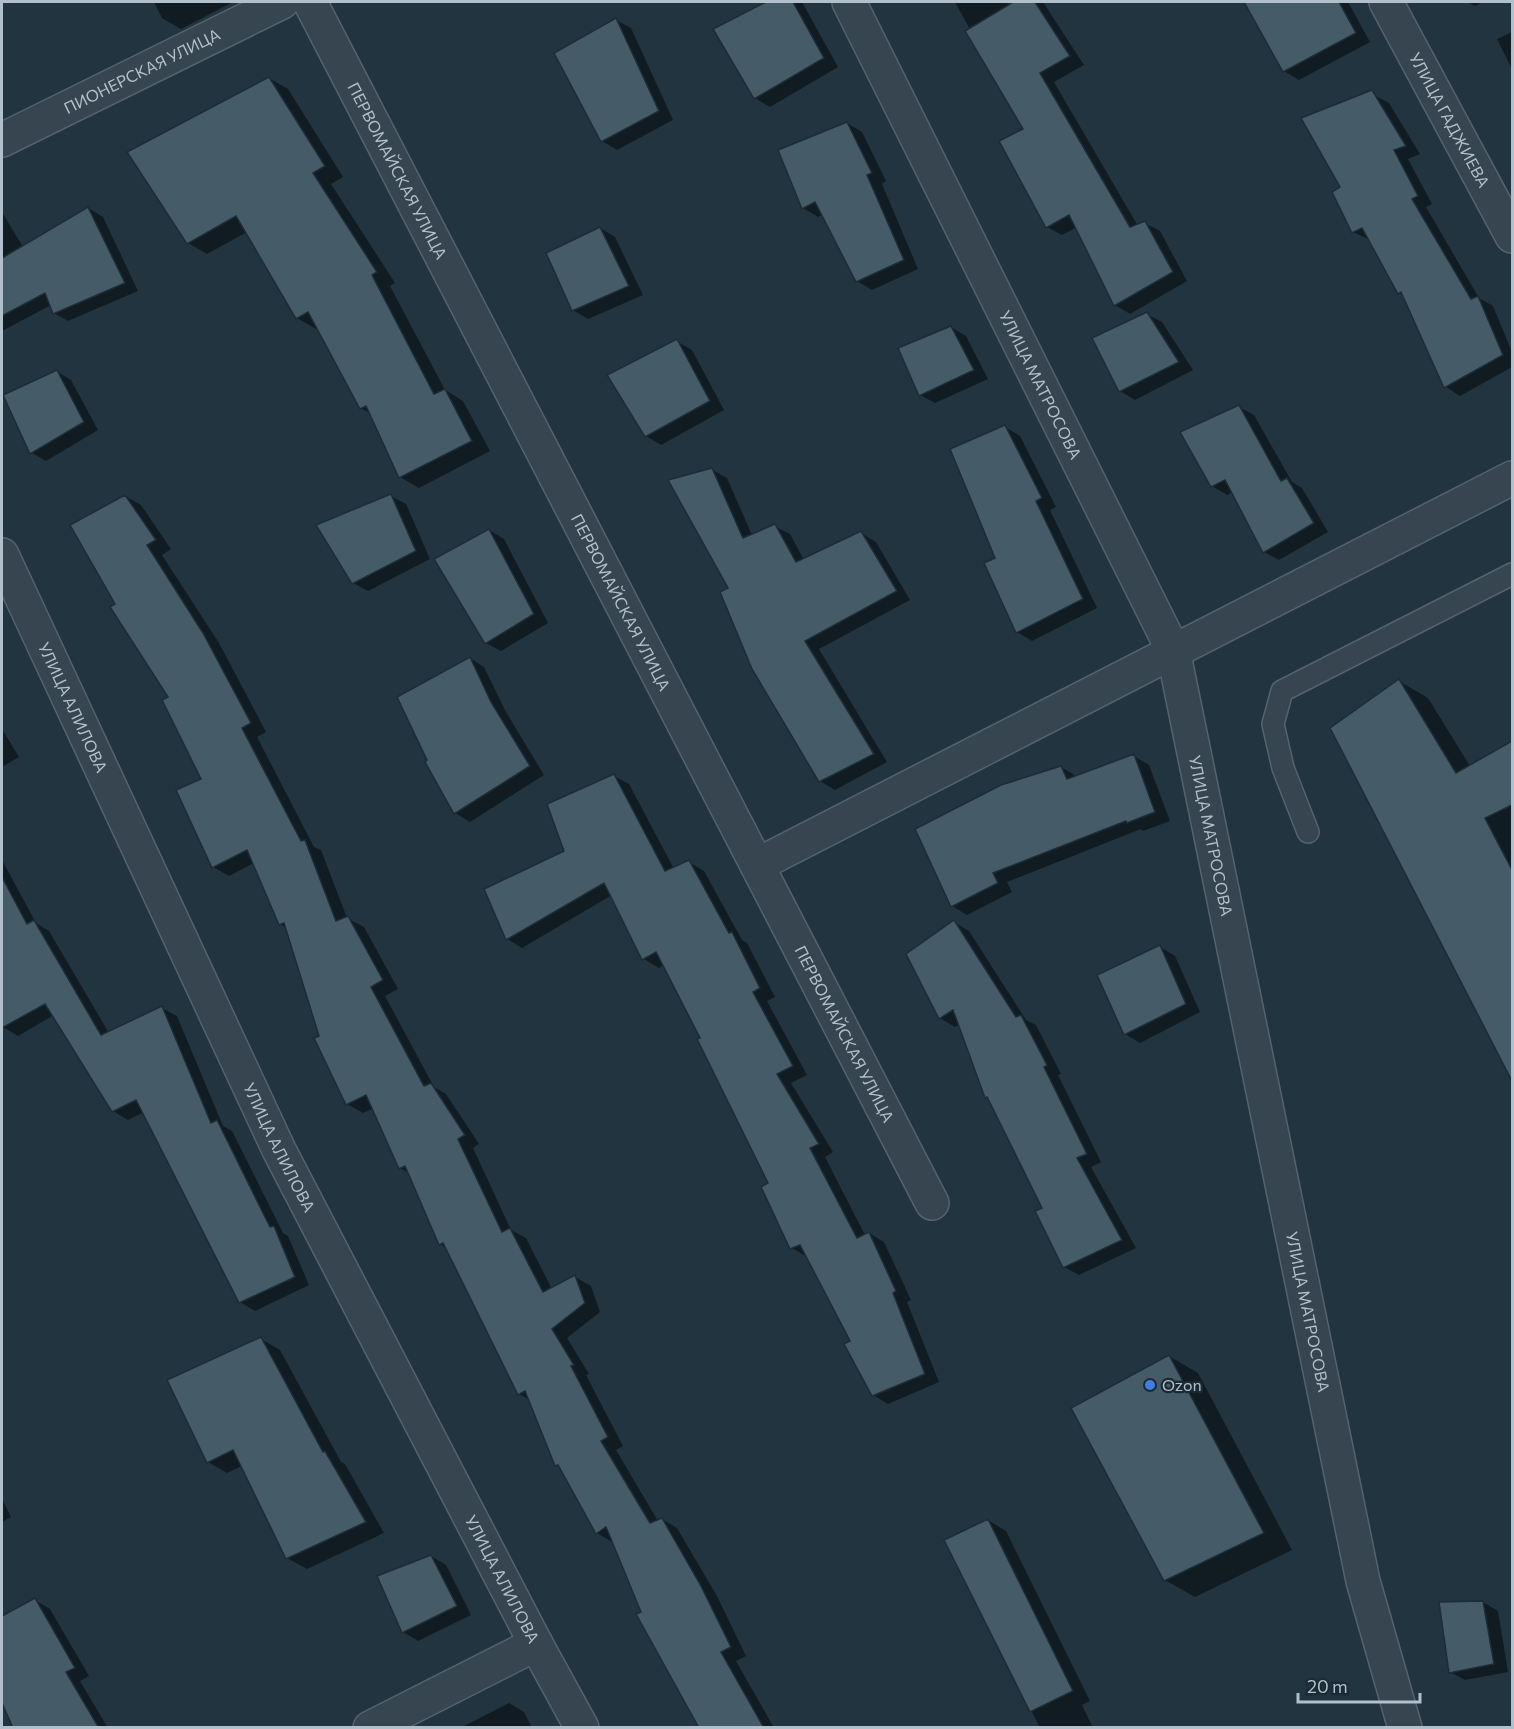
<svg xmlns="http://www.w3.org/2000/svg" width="1514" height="1729" font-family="Commissioner,sans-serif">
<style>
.shadow{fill:#0007}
.building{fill:#455b67;stroke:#1d2c37;stroke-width:1.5}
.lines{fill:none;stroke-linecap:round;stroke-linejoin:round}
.lane-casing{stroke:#54636e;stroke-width:24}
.street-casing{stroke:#54636e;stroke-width:36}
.lane{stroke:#364550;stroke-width:21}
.street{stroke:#364550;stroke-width:33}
.shop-dot{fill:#3f7fe0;stroke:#1b2a35;stroke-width:2}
.labels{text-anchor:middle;stroke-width:4.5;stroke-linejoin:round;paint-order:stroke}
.street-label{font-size:16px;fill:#b2c0cb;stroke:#1b2a35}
.poi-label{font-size:16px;fill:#b2c0cb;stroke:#1b2a35;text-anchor:start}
</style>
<rect width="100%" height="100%" fill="#213440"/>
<!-- shadow -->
<g class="shadow">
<path d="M154 2H233L181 29 162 18Z"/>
<path d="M769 2H802L838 67 770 107 755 98 715 29Z"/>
<path d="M955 2H1043L1084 65 1054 82 1138 226 1145 223 1160 231 1187 281 1130 314 1115 305 1077 227 1062 235 1047 227 1025 130Z"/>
<path d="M1246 2H1348L1370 42 1299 80 1284 71Z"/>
<path d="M1467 2H1483L1475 6Z"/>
<path d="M616 20 631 28 673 120 617 150 602 141Z"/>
<path d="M1512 32V69L1497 39Z"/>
<path d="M269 78 288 89 343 177 331 184 395 283 390 286 445 390 463 401 490 451 419 488 400 477 371 414 361 408 318 327 316 329 297 318 247 232 207 254 188 243Z"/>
<path d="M1374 95 1389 103 1420 154 1408 159 1432 204 1426 207 1479 298 1493 306 1512 352V367L1460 396 1446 387 1405 296 1399 293 1370 240 1353 232 1342 188Z"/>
<path d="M847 123 862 132 886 181 882 184 918 269 872 290 857 281 823 214 818 217 803 208Z"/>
<path d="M88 208 103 217 138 291 68 321 54 313 51 305 2 331V212L23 247Z"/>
<path d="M600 228 615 237 643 295 588 319 573 310Z"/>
<path d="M1147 314 1162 322 1193 370 1135 400 1120 391Z"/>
<path d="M951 327 966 336 988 379 935 403 920 395Z"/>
<path d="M676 341 692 350 724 410 661 445 646 436Z"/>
<path d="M56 371 71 380 98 430 46 461 32 453Z"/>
<path d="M1239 407 1254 415 1292 482 1302 488 1328 532 1279 560 1264 552 1233 492 1227 495 1212 486Z"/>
<path d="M1005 427 1020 436 1056 507 1050 510 1097 608 1032 641 1017 632 997 559Z"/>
<path d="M711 469 727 478 752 535 774 526 790 534 804 560 861 533 876 542 910 600 819 649 887 762 835 790 820 781 730 589Z"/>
<path d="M125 496 141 505 171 549 162 555 219 643 266 732 257 737 314 847 321 850 347 918 364 927 398 989 385 996 434 1087 446 1094 479 1144 473 1148 511 1230 526 1238 552 1289 575 1277 591 1286 600 1312 567 1338 589 1374 586 1375 623 1446 616 1450 658 1521 662 1519 677 1528 717 1596 746 1656 736 1661 774 1728H700L638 1615 643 1613 612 1542 597 1533 560 1467 557 1465 530 1400 519 1394 447 1249 440 1244 410 1174 400 1168 374 1108 363 1113 347 1104 321 1037 286 928 280 924 254 863 229 876 213 867 203 779 170 697 117 605Z"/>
<path d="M391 496 406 504 430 559 368 591 353 583Z"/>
<path d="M489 530 504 539 548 623 501 651 486 643Z"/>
<path d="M470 658 484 667 506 712 544 775 470 822 455 813Z"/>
<path d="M1399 681 1428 698 1470 766 1512 743V1078L1332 729Z"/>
<path d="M2 729 19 757 2 767Z"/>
<path d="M1134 756 1149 765 1170 821 1143 831 1141 829 1007 882 1012 892 967 915 952 906 1061 767 1076 776Z"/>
<path d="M614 776 629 784 674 869 689 862 704 871 742 940 747 943 775 997 767 1001 807 1075 791 1083 833 1152 825 1157 865 1235 869 1233 884 1242 911 1300 907 1302 939 1382 888 1404 873 1395 853 1341 807 1257 792 1248 771 1184 664 964 659 968 644 959 612 895 522 948 507 939Z"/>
<path d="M2 860 36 923 49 931 109 1033 162 1008 177 1016 223 1126 232 1131 283 1233 288 1236 309 1285 255 1311 240 1302 144 1112 128 1120 113 1111 54 1015 18 1036 3 1027Z"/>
<path d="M954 922 969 931 1026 1020 1036 1025 1061 1074 1058 1075 1101 1162 1091 1167 1136 1248 1079 1275 1064 1267 1044 1208 990 1099 986 1097 960 1024 955 1027 940 1018 908 955Z"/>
<path d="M1160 947 1175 956 1200 1012 1140 1043 1125 1034Z"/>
<path d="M261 1339 280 1350 341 1462 345 1464 384 1533 307 1569 287 1558 242 1466 227 1473 208 1462Z"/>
<path d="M1169 1356 1198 1373 1292 1550 1195 1597 1165 1580Z"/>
<path d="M2 1499 11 1517 2 1522Z"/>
<path d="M988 1520 1006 1531 1090 1701 1082 1705 1093 1728H1040L946 1540Z"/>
<path d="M431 1556 446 1565 471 1615 418 1641 403 1632Z"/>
<path d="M35 1600 50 1609 89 1676 80 1681 108 1728H15L2 1700V1618Z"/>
<path d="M1483 1602 1498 1611 1508 1672 1465 1680 1450 1672Z"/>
<path d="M509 1703 524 1712 532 1728H460Z"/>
</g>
<!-- building -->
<g class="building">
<path d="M766 2H793L824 58 754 99 713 29Z"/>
<path d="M1013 2H1035L1070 56 1040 73 1130 227 1145 221 1173 272 1114 306 1069 215 1046 228 999 141 1023 129 965 31Z"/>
<path d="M1244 2H1339L1356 33 1283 72Z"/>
<path d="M616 18 659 111 601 142 554 53Z"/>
<path d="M269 77 325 166 313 173 377 272 372 275 434 394 445 389 472 441 399 478 366 406 360 409 308 312 296 319 236 216 187 244 127 152Z"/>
<path d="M1372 90 1406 146 1394 150 1418 196 1412 199 1471 299 1478 296 1503 355 1444 388 1401 292 1398 294 1362 228 1352 233 1332 192 1340 187 1301 118Z"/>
<path d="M847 122 872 173 867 175 904 260 856 282 815 202 802 209 778 150Z"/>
<path d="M88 207 125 283 53 314 45 293 2 316V258Z"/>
<path d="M600 227 629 286 572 311 546 253Z"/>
<path d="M1147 312 1179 362 1119 392 1092 338Z"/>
<path d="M951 326 974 370 919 396 898 348Z"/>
<path d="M677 339 710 401 645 437 607 375Z"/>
<path d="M57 370 84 422 30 454 3 395Z"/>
<path d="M1239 405 1281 481 1287 478 1314 523 1263 553 1225 480 1211 487 1180 432Z"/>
<path d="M1005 425 1042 498 1036 501 1083 599 1016 633 984 563 995 558 950 449Z"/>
<path d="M712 468 743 538 775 524 796 562 861 531 897 591 805 641 874 754 819 782 752 669 720 592 728 588 668 480Z"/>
<path d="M391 494 416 551 352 584 316 525Z"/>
<path d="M125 495 156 540 147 545 203 633 251 723 242 728 301 841 305 840 336 921 348 916 383 980 371 987 424 1086 431 1083 465 1135 458 1139 502 1232 510 1228 543 1292 575 1275 585 1303 552 1329 574 1365 571 1366 608 1437 601 1441 650 1523 662 1518 701 1586 731 1647 721 1652 764 1728H699L636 1614 641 1612 606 1527 596 1534 558 1465 555 1466 525 1391 518 1395 443 1243 439 1245 405 1166 399 1169 366 1095 346 1105 314 1038 319 1036 284 923 279 925 247 850 212 868 176 790 201 779 162 700 168 697 110 607 115 604 70 525Z"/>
<path d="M489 529 534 614 485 644 434 559Z"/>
<path d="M470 657 491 702 530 766 454 814 425 762 427 760 397 697Z"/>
<path d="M1399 679 1456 773 1512 741V805L1485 818 1512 870V1081L1330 728Z"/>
<path d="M1134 754 1155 812 1127 823 1126 821 993 873 998 883 951 907 915 829 1001 785 1061 766 1067 779Z"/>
<path d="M614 774 665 871 689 860 729 933 732 932 760 988 753 992 793 1066 777 1074 819 1144 810 1148 857 1238 869 1232 896 1291 893 1293 925 1374 872 1396 844 1344 850 1341 800 1245 790 1249 761 1187 768 1183 697 1039 700 1038 656 952 642 960 604 883 506 940 484 889 564 851 547 804Z"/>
<path d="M2 877 27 924 34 920 101 1035 162 1006 211 1123 217 1120 270 1227 274 1226 295 1277 239 1303 136 1100 112 1112 45 1004 2 1028Z"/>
<path d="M954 920 1016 1017 1021 1015 1047 1065 1044 1067 1087 1154 1077 1158 1122 1240 1063 1268 1035 1211 1042 1208 987 1097 985 1098 953 1010 939 1019 906 954Z"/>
<path d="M1160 945 1186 1004 1124 1035 1097 975Z"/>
<path d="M261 1337 323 1452 325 1451 366 1522 286 1559 233 1450 207 1463 167 1380Z"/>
<path d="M1169 1355 1264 1533 1164 1581 1071 1408Z"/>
<path d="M988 1519 1073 1691 1030 1712 944 1540Z"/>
<path d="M431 1555 457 1606 402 1633 377 1576Z"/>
<path d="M35 1598 75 1668 66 1672 99 1728H13L2 1703V1616Z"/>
<path d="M1483 1601 1494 1664 1449 1673 1439 1602Z"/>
</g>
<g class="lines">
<defs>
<path id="lane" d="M1308 832 1283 768 1273 724 1282 691 1512 574"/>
<g id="street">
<path id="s1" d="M310 2 932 1203"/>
<path id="s2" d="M849 2 1173 650 1363 1581 1405 1728"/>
<path id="s3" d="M1386 2 1512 236"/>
<path id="s4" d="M2 140 282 2"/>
<path id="s5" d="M2 555 279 1150 536 1644 582 1728"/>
<path d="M757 865 1512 478"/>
<path d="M370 1728 536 1644"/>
</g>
</defs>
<!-- lane casing -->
<use href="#lane" class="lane-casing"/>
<!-- street casing -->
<use href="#street" class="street-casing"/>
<!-- lane -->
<use href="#lane" class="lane"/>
<!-- street -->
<use href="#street" class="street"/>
</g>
<!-- markers -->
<circle class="shop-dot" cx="1150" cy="1385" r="6"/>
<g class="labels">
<!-- street labels -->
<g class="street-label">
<text dy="6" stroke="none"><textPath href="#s4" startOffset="156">ПИОНЕРСКАЯ УЛИЦА</textPath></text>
<text dy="6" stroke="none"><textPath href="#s3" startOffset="134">УЛИЦА ГАДЖИЕВА</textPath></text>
<text dy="6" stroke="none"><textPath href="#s1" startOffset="190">ПЕРВОМАЙСКАЯ УЛИЦА</textPath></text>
<text dy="6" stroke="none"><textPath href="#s2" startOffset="428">УЛИЦА МАТРОСОВА</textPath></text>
<text dy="6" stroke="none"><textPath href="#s1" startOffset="676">ПЕРВОМАЙСКАЯ УЛИЦА</textPath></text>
<text dy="6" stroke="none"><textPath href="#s5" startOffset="168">УЛИЦА АЛИЛОВА</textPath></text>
<text dy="6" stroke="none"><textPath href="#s2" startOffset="914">УЛИЦА МАТРОСОВА</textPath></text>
<text dy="6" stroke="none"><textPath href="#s1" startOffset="1162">ПЕРВОМАЙСКАЯ УЛИЦА</textPath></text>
<text dy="6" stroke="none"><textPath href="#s5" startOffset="654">УЛИЦА АЛИЛОВА</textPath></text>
<text dy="6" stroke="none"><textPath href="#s2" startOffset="1400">УЛИЦА МАТРОСОВА</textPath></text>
<text dy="6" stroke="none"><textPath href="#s5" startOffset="1140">УЛИЦА АЛИЛОВА</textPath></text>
</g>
<!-- poi labels -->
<g class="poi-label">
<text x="1162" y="1391">Ozon</text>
</g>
</g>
<!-- border -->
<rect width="1514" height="1729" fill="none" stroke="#b2c0cb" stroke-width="6"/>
<!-- scale -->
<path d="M1298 1693v9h122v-9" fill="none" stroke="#b2c0cb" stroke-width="3"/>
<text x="1307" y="1693" font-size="18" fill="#b2c0cb" stroke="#1b2a35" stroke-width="4.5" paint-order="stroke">20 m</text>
</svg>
